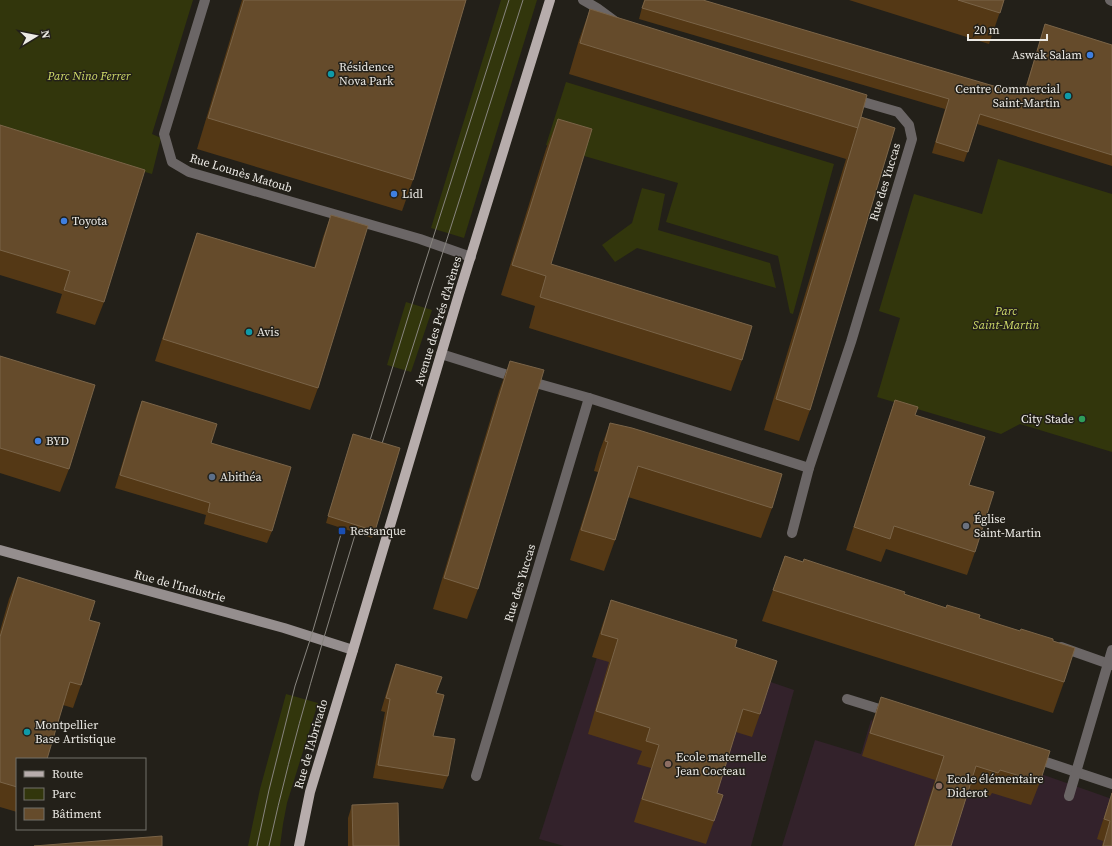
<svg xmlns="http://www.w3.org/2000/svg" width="1112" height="846" font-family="'Source Serif 4',serif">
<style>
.education{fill:#33222b}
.green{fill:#32360c}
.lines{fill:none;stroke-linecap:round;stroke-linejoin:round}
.street{stroke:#6b6666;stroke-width:10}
.secondary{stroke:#958e8e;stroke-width:10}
.primary{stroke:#b7adac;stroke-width:10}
.tram{stroke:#88857f;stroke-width:1}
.wall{fill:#543815}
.building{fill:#654b2b;stroke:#7a6448}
.shop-dot{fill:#3f7fe0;stroke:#232019;stroke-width:1.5}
.culture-dot{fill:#0f9aa8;stroke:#232019;stroke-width:1.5}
.leisure-dot{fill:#2e9e5b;stroke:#232019;stroke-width:1.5}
.service-dot{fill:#5c6f8a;stroke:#232019;stroke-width:1.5}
.worship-dot{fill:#6b7280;stroke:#232019;stroke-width:1.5}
.transit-dot{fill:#1a4fb4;stroke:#232019;stroke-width:1.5}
.education-dot{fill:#8d6e63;stroke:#232019;stroke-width:1.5}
.labels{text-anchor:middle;stroke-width:3;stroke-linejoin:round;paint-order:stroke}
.poi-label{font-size:12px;fill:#eceae5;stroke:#232019;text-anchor:start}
.park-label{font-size:12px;font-style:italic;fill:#d0dc69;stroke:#232019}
.street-label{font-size:12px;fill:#eceae5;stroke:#232019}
</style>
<rect width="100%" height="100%" fill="#232019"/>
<!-- education -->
<g class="education">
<path d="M607 626 794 690 751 846H564L539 839Z"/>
<path d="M871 720 1041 774 1112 799V846H782L815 740 861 754Z"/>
</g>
<!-- green -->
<g class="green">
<path d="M0 0H193L152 134 161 138 152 174 0 129Z"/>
<path d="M501 0H537L464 238 431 228Z"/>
<path d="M566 82 834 164 793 314 790 313 778 256 666 222 678 183 546 145Z"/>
<path d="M998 159 1112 194V452L1020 424 1001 434 877 397 900 318 879 311 914 194 982 214Z"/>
<path d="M642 188 665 194 658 230 770 263 776 288 637 248 615 262 602 245 632 223Z"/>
<path d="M406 302 432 310 411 372 387 365Z"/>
<path d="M286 694 318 703 287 803 283 824 280 846H248L260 789Z"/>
</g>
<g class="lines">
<!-- street -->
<g class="street">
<path d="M205 0 164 134 172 162 189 172 420 239 471 257"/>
<path d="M583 0 597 8 616 22"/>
<path d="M1110 0 1112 1"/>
<path d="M441 354 511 376 589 398 809 468"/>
<path d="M792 533 809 468 851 342 912 139 909 125 898 112 853 99"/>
<path d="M1061 647 1112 665"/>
<path d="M847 699 889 712"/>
<path d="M1034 758 1112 784"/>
<path d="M476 776 589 398"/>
<path d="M1069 796 1112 650"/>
</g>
<!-- secondary -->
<path class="secondary" d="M0 550 284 628 353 650"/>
<!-- primary -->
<path class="primary" d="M299 846 310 792 353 650 459 294 550 0"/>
<!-- tram -->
<g class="tram">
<path d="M367 450 418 285 509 0"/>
<path d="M379 453 523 0"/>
<path d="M257 846 269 790 295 686 311 637 346 517"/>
<path d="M269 846C293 736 326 630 359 522"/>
</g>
</g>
<!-- wall -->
<g class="wall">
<path d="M242 0H466L413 180 402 211 197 149Z"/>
<path d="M644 0H703L1023 95 1042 35 1045 24 1112 45V166L977 124 964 162 932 153 945 109 639 19Z"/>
<path d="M849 0H1004L989 44Z"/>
<path d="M590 9 860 120 810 410 799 441 764 430 846 159 569 74 579 40Z"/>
<path d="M558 119 551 264 742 360 731 391 529 328 535 306 501 295 546 149Z"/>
<path d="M0 125 104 302 95 325 56 313 62 294 0 275Z"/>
<path d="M331 215 318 388 310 410 155 361 189 255 197 233 314 268 323 237Z"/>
<path d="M0 356 69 469 60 492 0 473Z"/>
<path d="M510 361 478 589 467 619 433 609 499 391Z"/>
<path d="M895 400 915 415 969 485 975 552 967 575 886 549 881 562 846 550 887 423Z"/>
<path d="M142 401 211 443 272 531 267 543 204 524 206 515 115 488 137 414Z"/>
<path d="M610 423 772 508 761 538 628 497 615 540 604 571 570 560 598 472 594 471 599 453Z"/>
<path d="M353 434 375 531 372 538 326 523Z"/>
<path d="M785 556 979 618 1064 682 1053 713 762 621Z"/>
<path d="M18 577 89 620 81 685 73 708 63 705 17 759V812L0 807V631L9 599Z"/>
<path d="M611 600 735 647 760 714 752 737 736 732 717 793 714 821 706 844 634 822 651 768 637 764 642 751 588 734 609 662 592 657 603 623Z"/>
<path d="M396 664 436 693 433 736 448 776 443 789 373 778 385 712 381 711 391 677Z"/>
<path d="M881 697 1040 782 1031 805 992 793 990 796 969 789 951 846H914L935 780 862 756 873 720Z"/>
<path d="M1112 792V846H1102L1103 841 1097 839Z"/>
<path d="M352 805 399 846H348V818Z"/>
</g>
<!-- building -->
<g class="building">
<path d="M244 0H466L413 180 208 118Z"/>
<path d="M645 0H703L1024 95 1045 24 1112 45V155L980 114 968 152 936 142 949 99 642 8Z"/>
<path d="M958 0H1004L1000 13Z"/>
<path d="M590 9 867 95 858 128 580 43Z"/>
<path d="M861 117 895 128 810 410 776 399Z"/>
<path d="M558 119 592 129 551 264 752 326 742 360 540 297 546 276 512 265Z"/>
<path d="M0 125 145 170 104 302 64 290 70 271 0 250Z"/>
<path d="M331 215 368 226 318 388 163 339 197 233 315 268Z"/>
<path d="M0 356 95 385 69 469 0 448Z"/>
<path d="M510 361 544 370 478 589 444 578Z"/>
<path d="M895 400 918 407 915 415 985 437 969 485 994 492 975 552 894 526 890 539 854 527Z"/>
<path d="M142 401 217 424 211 443 291 467 272 531 208 512 210 503 120 475Z"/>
<path d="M610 423 632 428 782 474 772 508 638 466 615 540 581 530 608 442 605 441Z"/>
<path d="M353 434 400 448 375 531 328 516Z"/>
<path d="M785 556 803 562 804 559 819 564 905 592 904 594 946 608 947 605 980 615 979 618 1020 631 1021 629 1053 639V641L1075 648 1064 682 773 590Z"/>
<path d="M18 577 95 601 89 620 100 623 81 685 70 682 47 759H17V787L0 782V637Z"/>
<path d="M611 600 737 640 735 647 777 661 760 714 743 709 717 793 723 795 714 821 642 799 659 745 646 741 650 728 596 711 618 639 601 634Z"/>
<path d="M396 664 442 677 436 693 444 695 433 736 455 739 448 776 378 765 390 699 386 698Z"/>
<path d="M881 697 1050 751 1040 782 1000 770 998 773 976 766 951 846H915L944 756 870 733Z"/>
<path d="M1112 793V846H1103L1110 821 1104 819Z"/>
<path d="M398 803 399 846H353L352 805Z"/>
<path d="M162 836V846H34Z"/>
</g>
<!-- markers -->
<g class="shop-dot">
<circle cx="1090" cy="55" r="4"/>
<circle cx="394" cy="194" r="4"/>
<circle cx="64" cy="221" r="4"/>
<circle cx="38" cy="441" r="4"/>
</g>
<g class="culture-dot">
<circle cx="331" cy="74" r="4"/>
<circle cx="1068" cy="96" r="4"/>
<circle cx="249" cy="332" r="4"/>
<circle cx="27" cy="732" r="4"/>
</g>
<circle class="leisure-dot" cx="1082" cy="419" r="4"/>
<circle class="service-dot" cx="212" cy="477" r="4"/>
<circle class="worship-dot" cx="966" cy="526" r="4"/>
<rect class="transit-dot" x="338" y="527" width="8" height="8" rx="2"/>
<g class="education-dot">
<circle cx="668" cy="764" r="4"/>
<circle cx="939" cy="786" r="4"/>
</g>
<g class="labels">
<!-- poi labels -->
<g class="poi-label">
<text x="1082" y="59" text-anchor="end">Aswak Salam</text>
<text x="339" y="71">Résidence<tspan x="339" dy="14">Nova Park</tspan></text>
<text x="1060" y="93" text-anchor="end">Centre Commercial<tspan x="1060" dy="14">Saint-Martin</tspan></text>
<text x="402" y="198">Lidl</text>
<text x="72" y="225">Toyota</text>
<text x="257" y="336">Avis</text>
<text x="1074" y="423" text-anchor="end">City Stade</text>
<text x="46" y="445">BYD</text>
<text x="220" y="481">Abithéa</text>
<text x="974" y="523">Église<tspan x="974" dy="14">Saint-Martin</tspan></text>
<text x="350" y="535">Restanque</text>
<text x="35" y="729">Montpellier<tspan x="35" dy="14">Base Artistique</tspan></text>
<text x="676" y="761">Ecole maternelle<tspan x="676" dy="14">Jean Cocteau</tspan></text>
<text x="947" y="783">Ecole élémentaire<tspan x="947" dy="14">Diderot</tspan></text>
</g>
<!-- park labels -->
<g class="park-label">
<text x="89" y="80">Parc Nino Ferrer</text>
<text x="1006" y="315">Parc<tspan x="1006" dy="14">Saint-Martin</tspan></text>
</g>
<!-- street labels -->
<g class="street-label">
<text transform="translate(241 173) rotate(17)" y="4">Rue Lounès Matoub</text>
<text transform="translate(885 182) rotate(-73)" y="4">Rue des Yuccas</text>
<text transform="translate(438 321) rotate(-73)" y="4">Avenue des Prés d'Arènes</text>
<text transform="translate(520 583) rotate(-73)" y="4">Rue des Yuccas</text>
<text transform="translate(180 586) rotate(15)" y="4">Rue de l'Industrie</text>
<text transform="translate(311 744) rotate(-74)" y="4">Rue de l'Abrivado</text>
</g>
</g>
<!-- legend -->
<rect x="16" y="758" width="130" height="72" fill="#232019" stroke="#73716b"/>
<rect x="24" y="771" width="20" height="6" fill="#b7adac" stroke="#73716b"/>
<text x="52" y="778" font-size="12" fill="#eceae5">Route</text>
<rect x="24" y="788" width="20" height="12" fill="#32360c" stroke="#73716b"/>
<text x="52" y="798" font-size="12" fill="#eceae5">Parc</text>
<rect x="24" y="808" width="20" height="12" fill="#654b2b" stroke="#73716b"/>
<text x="52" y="818" font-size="12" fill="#eceae5">Bâtiment</text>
<!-- north arrow -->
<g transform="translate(36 36) rotate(80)" stroke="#232019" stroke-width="3" paint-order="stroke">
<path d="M0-3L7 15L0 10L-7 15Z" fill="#eceae5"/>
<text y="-6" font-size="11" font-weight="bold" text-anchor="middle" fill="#eceae5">N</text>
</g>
<!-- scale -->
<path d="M968 34v6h79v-6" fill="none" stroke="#eceae5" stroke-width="2"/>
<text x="974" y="34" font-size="12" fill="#eceae5" stroke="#232019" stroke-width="3" paint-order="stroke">20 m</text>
</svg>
